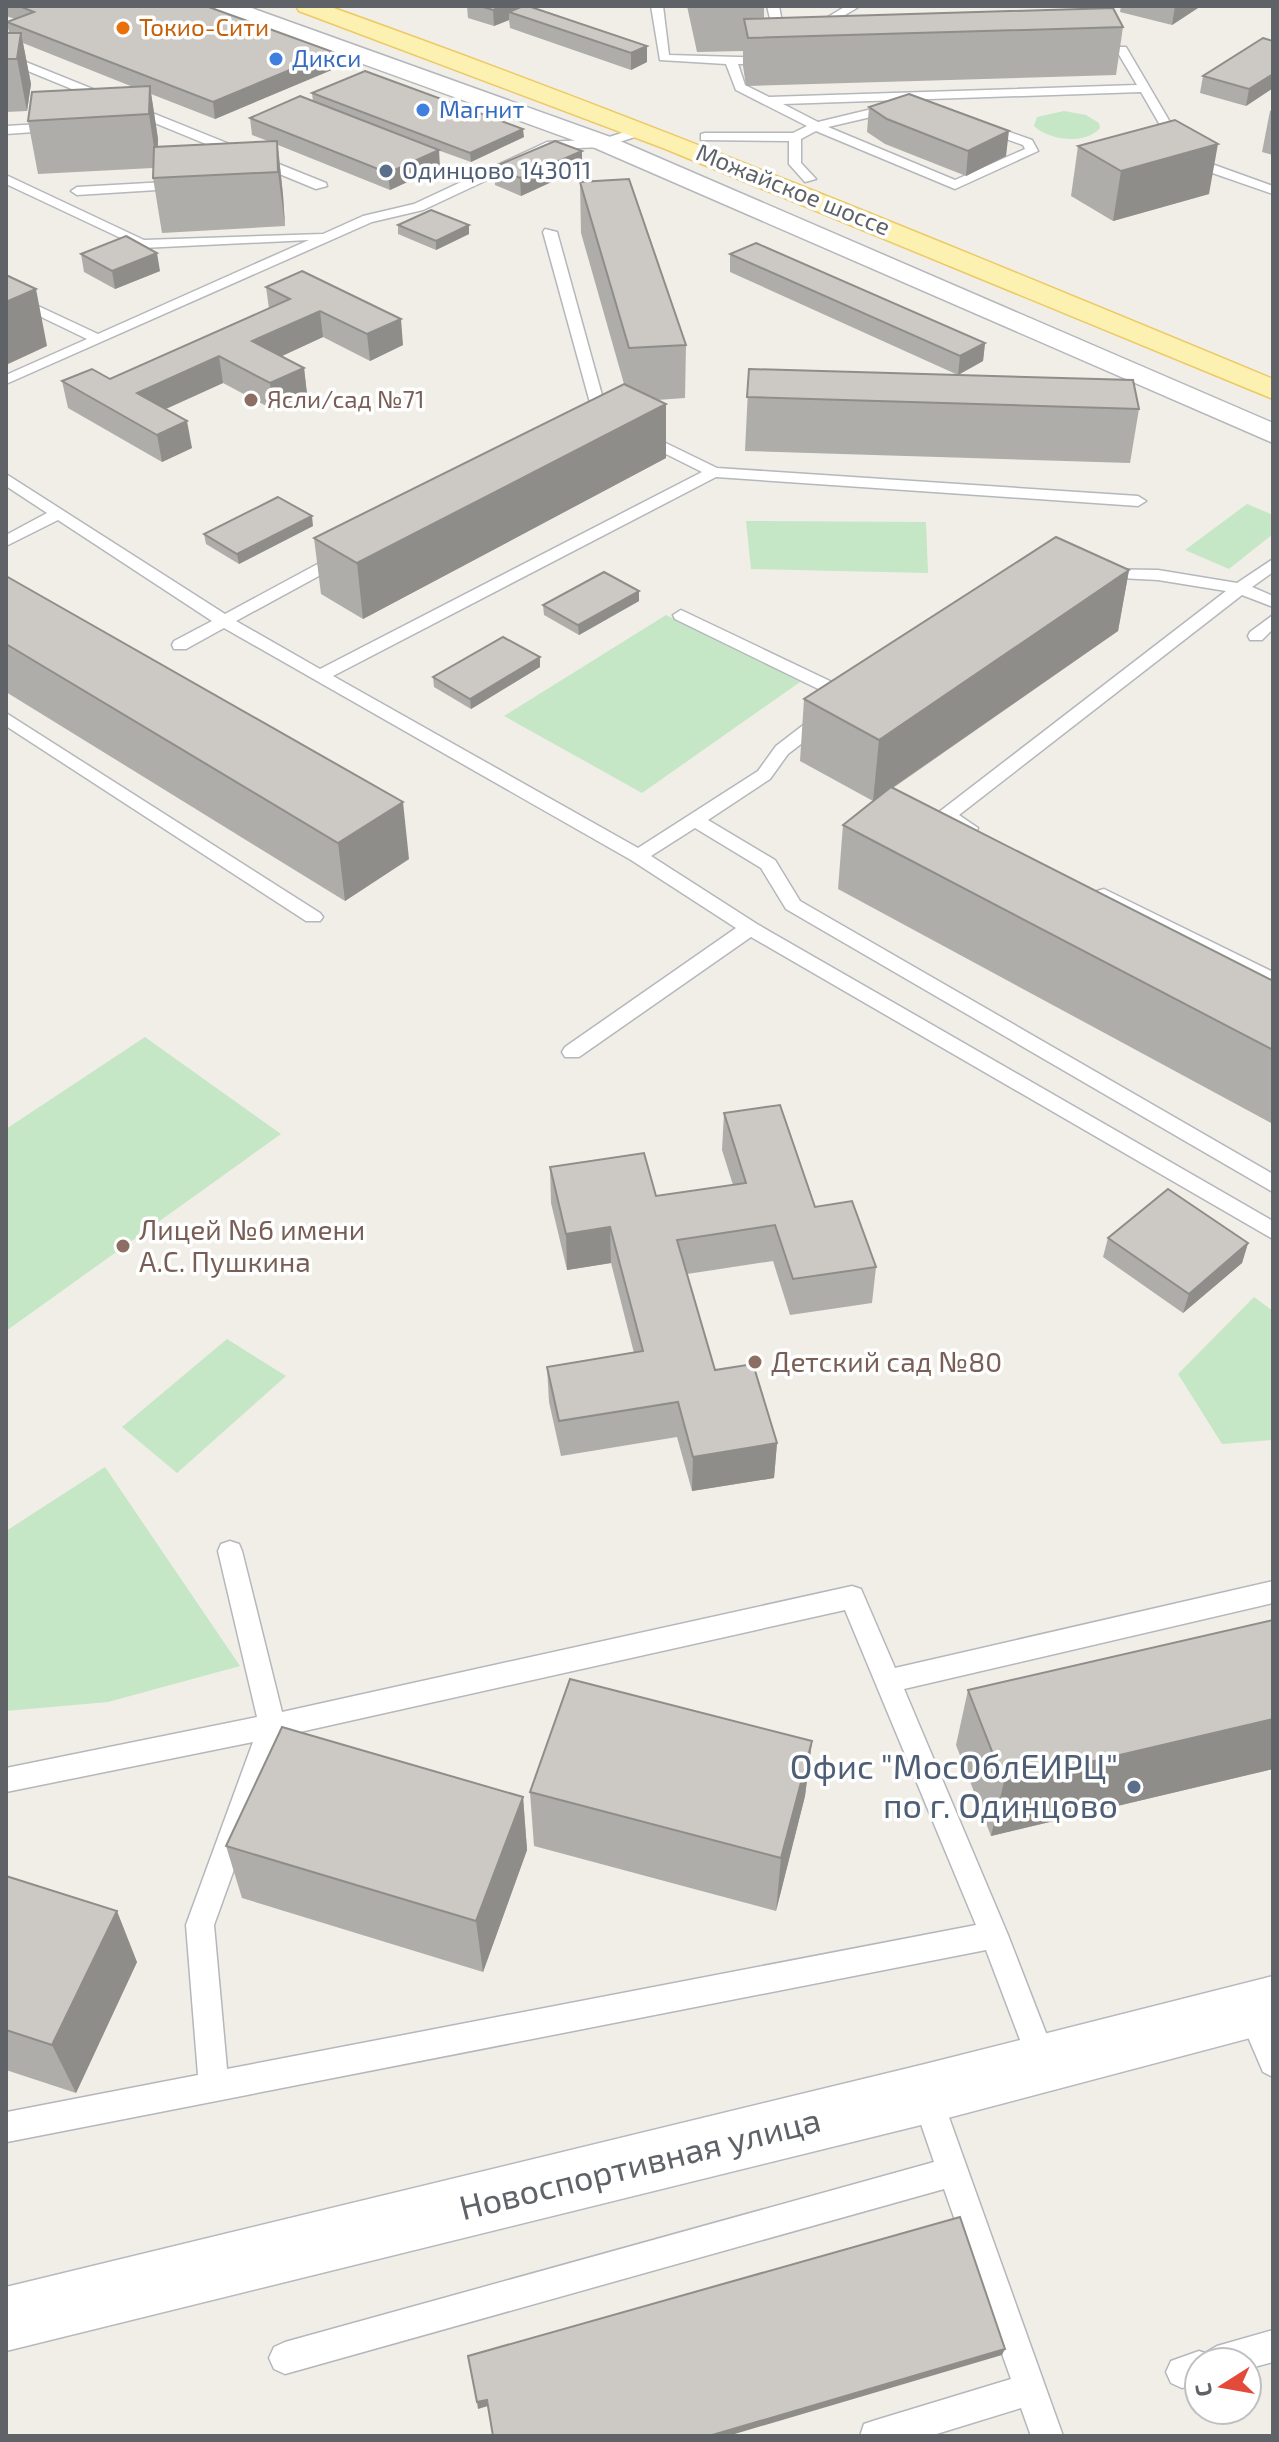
<svg xmlns="http://www.w3.org/2000/svg" width="1279" height="2442" font-family="'Exo 2',sans-serif">
<style>
.green{fill:#c5e7c6}
.lines{fill:none;stroke-linecap:round;stroke-linejoin:round}
.service-casing{stroke:#b4b7bb;stroke-width:3}
.minor-casing{stroke:#b4b7bb;stroke-width:3}
.secondary-casing{stroke:#b6b9be;stroke-width:3}
.primary-casing{stroke:#edc963;stroke-width:3}
.service{fill:#fff;fill-rule:evenodd}
.minor{fill:#fff;fill-rule:evenodd}
.secondary{fill:#fff;fill-rule:evenodd}
.primary{fill:#fcf1b0;fill-rule:evenodd}
.wall{fill:#afada9}
.shaded-wall{fill:#8f8d89}
.building{fill:#ccc9c4;stroke:#8f8d89;stroke-width:2}
.food-dot{fill:#e8710a;stroke:#fff;stroke-width:3}
.shop-dot{fill:#3f7fe0;stroke:#fff;stroke-width:3}
.service-dot{fill:#5c6f8a;stroke:#fff;stroke-width:3}
.education-dot{fill:#8d6e63;stroke:#fff;stroke-width:3}
.labels{text-anchor:middle;stroke-width:7;stroke-linejoin:round;paint-order:stroke}
.far-food-label{font-size:24px;fill:#c56008;stroke:#fff;text-anchor:start}
.far-shop-label{font-size:24px;fill:#366cbe;stroke:#fff;text-anchor:start}
.far-service-label{font-size:24px;fill:#4e5e75;stroke:#fff;text-anchor:start}
.far-street-label{font-size:24px;fill:#5f6267;stroke:#fff}
.far-education-label{font-size:24px;fill:#785e54;stroke:#fff;text-anchor:start}
.education-label{font-size:28px;fill:#785e54;stroke:#fff;text-anchor:start}
.near-service-label{font-size:34px;fill:#4e5e75;stroke:#fff;text-anchor:end}
.near-street-label{font-size:34px;fill:#5f6267;stroke:#fff}
</style>
<rect width="100%" height="100%" fill="#f0eee7"/>
<!-- green -->
<g class="green">
<path d="M1064 111 1086 115 1099 123 1100 128C1085 145 1050 141 1034 126L1037 117Z"/>
<path d="M1247 504 1273 515V534L1229 569 1185 550Z"/>
<path d="M746 521 926 522 928 573 751 569Z"/>
<path d="M666 615 800 682 642 793 504 716Z"/>
<path d="M145 1037 281 1134 6 1331V1129Z"/>
<path d="M1254 1297 1273 1311V1440L1222 1444 1178 1374Z"/>
<path d="M227 1339 286 1376 177 1473 122 1427Z"/>
<path d="M105 1467 240 1666 108 1702 6 1711V1531Z"/>
</g>
<g class="lines">
<defs>
<g id="service">
<path d="M651 6H663L669 55 775 58 777 60 771 64H738L745 85 769 97 1137 85 1118 53H1089L1083 50 1089 47H1126L1184 146 1209 163 1273 186V194L1201 169 1175 151 1141 92 783 104 818 122 901 102 923 101 1032 140 1038 151 955 189 816 131 801 139V163L816 179 805 182 789 164V141L701 140V134L705 133H793L807 126 736 90 726 64 660 60ZM922 109 1023 145 1025 149 955 180 828 127 901 110Z"/>
<path d="M767 6H779L787 49 777 47Z"/>
<path d="M846 6H860L815 33 805 31Z"/>
<path d="M6 54 326 183 327 186 316 189 6 62Z"/>
<path d="M58 123 64 127 62 130 6 134V126Z"/>
<path d="M643 126 649 130 647 133 604 147 553 149 423 210 372 222 6 384V375L87 339 6 300V291L98 334 309 240 142 248 6 184V175L144 240 323 234 363 216 414 204 547 142 603 139Z"/>
<path d="M184 181 189 182V188L77 195 71 191 77 187Z"/>
<path d="M545 229 557 232 608 417 606 420H596L594 417 543 232Z"/>
<path d="M639 430 717 468 1138 496 1146 501 1138 506 716 477 333 676 638 848 758 771 776 746 819 713H831L834 717 831 721 788 754 770 779 708 820 775 860 800 901 1273 1174V1192L786 909 761 868 695 828 651 856 757 924 1273 1221V1239L751 937 579 1057H565L562 1052 565 1047 736 928 631 860 224 628 186 649H174L172 645 174 641 212 621 58 520 6 546V535L47 513 6 486V474L225 614 338 553H350V559L236 621 320 669 702 472 634 438V432Z"/>
<path d="M1273 559V572L1252 587 1273 596V607L1242 595 959 815 978 828 976 832C963 835 945 826 937 816L939 812 1226 591 1158 580 1100 577 1094 575V569L1158 570 1237 583Z"/>
<path d="M681 610 855 693 858 697 849 702 843 701 675 619 673 615Z"/>
<path d="M1273 615V629L1262 640H1250L1248 636 1250 632Z"/>
<path d="M6 713 320 913 323 917 320 921H306L6 726Z"/>
<path d="M1104 889 1273 972V987L1097 899 1094 895 1097 891Z"/>
<path d="M230 1541 239 1544 242 1551 282 1712 852 1586 861 1589 895 1668 1273 1581V1603L904 1689 1008 1935 1058 2064 1053 2074 1043 2079 1033 2074 986 1950 7 2142V2112L198 2075 186 1925 253 1742 6 1792V1768L257 1717 218 1551 221 1544ZM845 1610 976 1925 227 2069 214 1925 282 1736Z"/>
<path d="M1251 1995 1261 1999 1273 2027V2077L1263 2072 1236 2009 1241 1999Z"/>
<path d="M926 2080 937 2084 941 2095 1063 2436H1031L1021 2408 930 2436H860L864 2424 876 2420 1011 2379 944 2189 285 2374 274 2369 269 2358 274 2347 285 2342 934 2162 911 2095 915 2084Z"/>
<path d="M1273 2330V2362L1247 2369V2362H1199V2383L1182 2388 1171 2383 1166 2372 1171 2361 1199 2351 1205 2353 1217 2346Z"/>
</g>
<path id="minor" d="M214 6H246L613 138 1273 423V443L595 148 217 11Z"/>
<path id="secondary" d="M1273 1976V2032L925 2124 6 2351V2287L925 2064Z"/>
<path id="primary" d="M296 6H328C647 120 960 249 1273 379V399L663 148 299 11Z"/>
</defs>
<!-- service casing -->
<use href="#service" class="service-casing"/>
<!-- minor casing -->
<use href="#minor" class="minor-casing"/>
<!-- secondary casing -->
<use href="#secondary" class="secondary-casing"/>
<!-- primary casing -->
<use href="#primary" class="primary-casing"/>
<!-- service -->
<use href="#service" class="service"/>
<!-- minor -->
<use href="#minor" class="minor"/>
<!-- secondary -->
<use href="#secondary" class="secondary"/>
<!-- primary -->
<use href="#primary" class="primary"/>
</g>
<!-- wall -->
<g class="wall">
<path d="M6 6H206L333 52 334 69 215 119 151 94 158 139V147L268 141 252 135 250 118 313 102 312 93 524 137 471 162 432 148 440 167 390 190 278 145 283 195 285 226 162 233 153 178V168L38 174 28 121 133 87 23 43 31 84 27 111 6 112V33H9L7 22 15 19 6 16Z"/>
<path d="M467 6H529L647 46V62L631 70 510 28 509 20 494 26 468 18Z"/>
<path d="M687 6H764V18L1123 27 1116 75 746 86 743 66V51L697 52Z"/>
<path d="M1121 6H1201L1172 25 1120 12Z"/>
<path d="M1273 41V88L1246 106 1200 93 1203 76Z"/>
<path d="M869 107 1006 156 966 176 885 144 867 132Z"/>
<path d="M1273 109V155L1262 152 1270 111Z"/>
<path d="M1078 146 1209 194 1113 221 1071 196Z"/>
<path d="M494 167 582 168 521 196 495 185Z"/>
<path d="M580 182 686 345 685 398 657 400 666 404V458L363 619 321 594 314 538 624 384 581 233Z"/>
<path d="M398 225 469 234 436 250 398 234Z"/>
<path d="M81 254 160 271 115 289 84 272Z"/>
<path d="M730 254 985 343 983 361 958 375 730 272Z"/>
<path d="M266 287 403 345 370 361 323 337 282 356 304 368 307 394 274 410 223 383 166 409 192 448 162 462 68 408 62 381 110 379 269 309Z"/>
<path d="M749 369 1139 409 1130 463 745 451Z"/>
<path d="M313 526 239 564 206 544 204 534Z"/>
<path d="M1129 570 1118 631 893 788 1273 981V1124L838 889 843 825 873 801 800 761 804 699Z"/>
<path d="M6 576 409 859 345 901 6 692Z"/>
<path d="M639 601 579 635 544 615 543 605Z"/>
<path d="M540 667 471 709 434 687 433 677Z"/>
<path d="M724 1113 815 1207 876 1267 872 1303 790 1315 773 1261 687 1274 715 1370 777 1443 774 1478 692 1491 677 1437 561 1456 549 1402 547 1367 634 1353 611 1263 567 1270 551 1203 550 1167 656 1196 733 1185 722 1150Z"/>
<path d="M1108 1238 1248 1243 1242 1263 1183 1313 1103 1257Z"/>
<path d="M1273 1620V1769L991 1836 956 1745 968 1690Z"/>
<path d="M812 1741 805 1796 776 1911 534 1846 530 1792Z"/>
<path d="M523 1797 527 1850 483 1972 242 1898 226 1846Z"/>
<path d="M6 1876 137 1962 76 2093 6 2070Z"/>
</g>
<!-- shaded-wall -->
<g class="shaded-wall">
<path d="M503 6H529L509 12V20L494 26 493 10Z"/>
<path d="M1175 6H1201L1172 25Z"/>
<path d="M21 33 31 84 27 111 17 59Z"/>
<path d="M647 46V62L631 70V53Z"/>
<path d="M333 52 334 69 215 119 213 102Z"/>
<path d="M1273 74V88L1246 106 1249 89Z"/>
<path d="M150 86 158 139 157 168 149 114Z"/>
<path d="M523 129 524 137 471 162 470 153Z"/>
<path d="M1009 131 1006 156 966 176 968 151Z"/>
<path d="M277 141 283 195 285 226 278 172Z"/>
<path d="M1218 144 1209 194 1113 221 1121 171Z"/>
<path d="M439 150 440 167 390 190 388 173Z"/>
<path d="M582 151V168L521 196 520 178Z"/>
<path d="M469 225V234L436 250V241Z"/>
<path d="M157 253 160 271 115 289 112 271Z"/>
<path d="M36 289 47 346 6 365V302Z"/>
<path d="M320 311 323 337 256 368 252 341Z"/>
<path d="M401 319 403 345 370 361 367 334Z"/>
<path d="M985 343 983 361 958 375 960 356Z"/>
<path d="M219 356 223 383 141 420 137 393Z"/>
<path d="M304 368 307 394 274 410 270 383Z"/>
<path d="M666 404V458L363 619 357 563Z"/>
<path d="M187 421 192 448 162 462 157 435Z"/>
<path d="M312 516 313 526 239 564 237 554Z"/>
<path d="M1129 570 1118 631 873 801 879 740Z"/>
<path d="M639 591V601L579 635 578 625Z"/>
<path d="M540 657V667L471 709 470 699Z"/>
<path d="M403 802 409 859 345 901 338 843Z"/>
<path d="M610 1227 611 1263 567 1270 566 1234Z"/>
<path d="M1248 1243 1242 1263 1183 1313 1189 1294Z"/>
<path d="M777 1443 774 1478 692 1491 693 1457Z"/>
<path d="M1273 1719V1769L991 1836 1004 1782Z"/>
<path d="M812 1741 805 1796 776 1911 781 1858Z"/>
<path d="M523 1797 527 1850 483 1972 476 1921Z"/>
<path d="M117 1911 137 1962 76 2093 52 2045Z"/>
<path d="M1005 2349 1002 2355 728 2436H709Z"/>
<path d="M487 2400 488 2406 478 2409 477 2402Z"/>
</g>
<!-- building -->
<g class="building">
<path d="M19 6H206L333 52 213 102 7 22 34 12Z"/>
<path d="M480 6H503L493 10Z"/>
<path d="M523 6H528L647 46 631 53 509 12Z"/>
<path d="M1113 8 1123 27 748 38 744 19Z"/>
<path d="M6 33H21L17 59H6Z"/>
<path d="M1263 38 1273 41V74L1249 89 1203 76Z"/>
<path d="M365 71 523 129 470 153 312 93Z"/>
<path d="M150 86 149 114 28 121 32 92Z"/>
<path d="M909 94 1009 131 968 151 887 119 869 107Z"/>
<path d="M300 96 439 150 388 173 250 118Z"/>
<path d="M1175 120 1218 144 1121 171 1078 146Z"/>
<path d="M277 141 278 172 153 178 154 147Z"/>
<path d="M555 141 582 151 520 178 494 167Z"/>
<path d="M629 179 686 345 629 348 580 182Z"/>
<path d="M431 210 469 225 436 241 398 225Z"/>
<path d="M126 236 157 253 112 271 81 254Z"/>
<path d="M756 243 985 343 960 356 730 254Z"/>
<path d="M302 271 401 319 367 334 320 311 252 341 304 368 270 383 219 356 137 393 187 421 157 435 62 381 92 369 110 379 290 299 266 287Z"/>
<path d="M6 275 36 289 6 302Z"/>
<path d="M749 369 1133 380 1139 409 747 397Z"/>
<path d="M624 384 666 404 357 563 314 538Z"/>
<path d="M278 497 312 516 237 554 204 534Z"/>
<path d="M1056 537 1129 570 879 740 804 699Z"/>
<path d="M604 572 639 591 578 625 543 605Z"/>
<path d="M6 576 403 802 338 843 6 644Z"/>
<path d="M503 637 540 657 470 699 433 677Z"/>
<path d="M891 787 1273 981V1050L843 825Z"/>
<path d="M780 1105 815 1207 852 1201 876 1267 793 1279 775 1225 677 1240 715 1370 753 1364 777 1443 693 1457 678 1402 559 1421 547 1367 643 1351 610 1227 566 1234 550 1167 644 1153 656 1196 746 1183 724 1113Z"/>
<path d="M1168 1189 1248 1243 1189 1294 1108 1238Z"/>
<path d="M1273 1620V1719L1004 1782 968 1690Z"/>
<path d="M570 1679 812 1741 781 1858 530 1792Z"/>
<path d="M282 1727 523 1797 476 1921 226 1846Z"/>
<path d="M6 1876 117 1911 52 2045 6 2030Z"/>
<path d="M960 2217 1005 2349 709 2436H493L487 2400 477 2402 468 2356Z"/>
</g>
<!-- markers -->
<circle class="food-dot" cx="123" cy="28" r="8"/>
<g class="shop-dot">
<circle cx="276" cy="59" r="8"/>
<circle cx="423" cy="110" r="8"/>
</g>
<g class="service-dot">
<circle cx="386" cy="171" r="8"/>
<circle cx="1134" cy="1787" r="8"/>
</g>
<g class="education-dot">
<circle cx="251" cy="400" r="8"/>
<circle cx="123" cy="1246" r="8"/>
<circle cx="755" cy="1362" r="8"/>
</g>
<g class="labels">
<!-- far-food labels -->
<g class="far-food-label">
<text x="139" y="36">Токио-Сити</text>
</g>
<!-- far-shop labels -->
<g class="far-shop-label">
<text x="292" y="67">Дикси</text>
<text x="439" y="118">Магнит</text>
</g>
<!-- far-service labels -->
<g class="far-service-label">
<text x="402" y="179">Одинцово 143011</text>
</g>
<!-- far-street labels -->
<g class="far-street-label">
<text transform="translate(793 190) rotate(22)" y="8">Можайское шоссе</text>
</g>
<!-- far-education labels -->
<g class="far-education-label">
<text x="267" y="408">Ясли/сад №71</text>
</g>
<!-- education labels -->
<g class="education-label">
<text x="139" y="1240">Лицей №6 имени<tspan x="139" dy="32">А.С. Пушкина</tspan></text>
<text x="771" y="1372">Детский сад №80</text>
</g>
<!-- near-service labels -->
<g class="near-service-label">
<text x="1118" y="1779">Офис "МосОблЕИРЦ"<tspan x="1118" dy="39">по г. Одинцово</tspan></text>
</g>
<!-- near-street labels -->
<g class="near-street-label">
<text transform="translate(640 2164) rotate(-14)" y="12">Новоспортивная улица</text>
</g>
</g>
<!-- border -->
<rect width="1279" height="2442" fill="none" stroke="#5f6267" stroke-width="16"/>
<!-- north arrow -->
<g transform="translate(1223 2386) rotate(259)"><circle r="38" fill="#ffffff" stroke="#bfc0c2" stroke-width="2"/>
<path d="M0-6L14 30L0 20L-14 30Z" fill="#e44a3a"/>
<text y="-12" font-size="22" font-weight="bold" text-anchor="middle" fill="#5f6267">С</text>
</g>
</svg>
